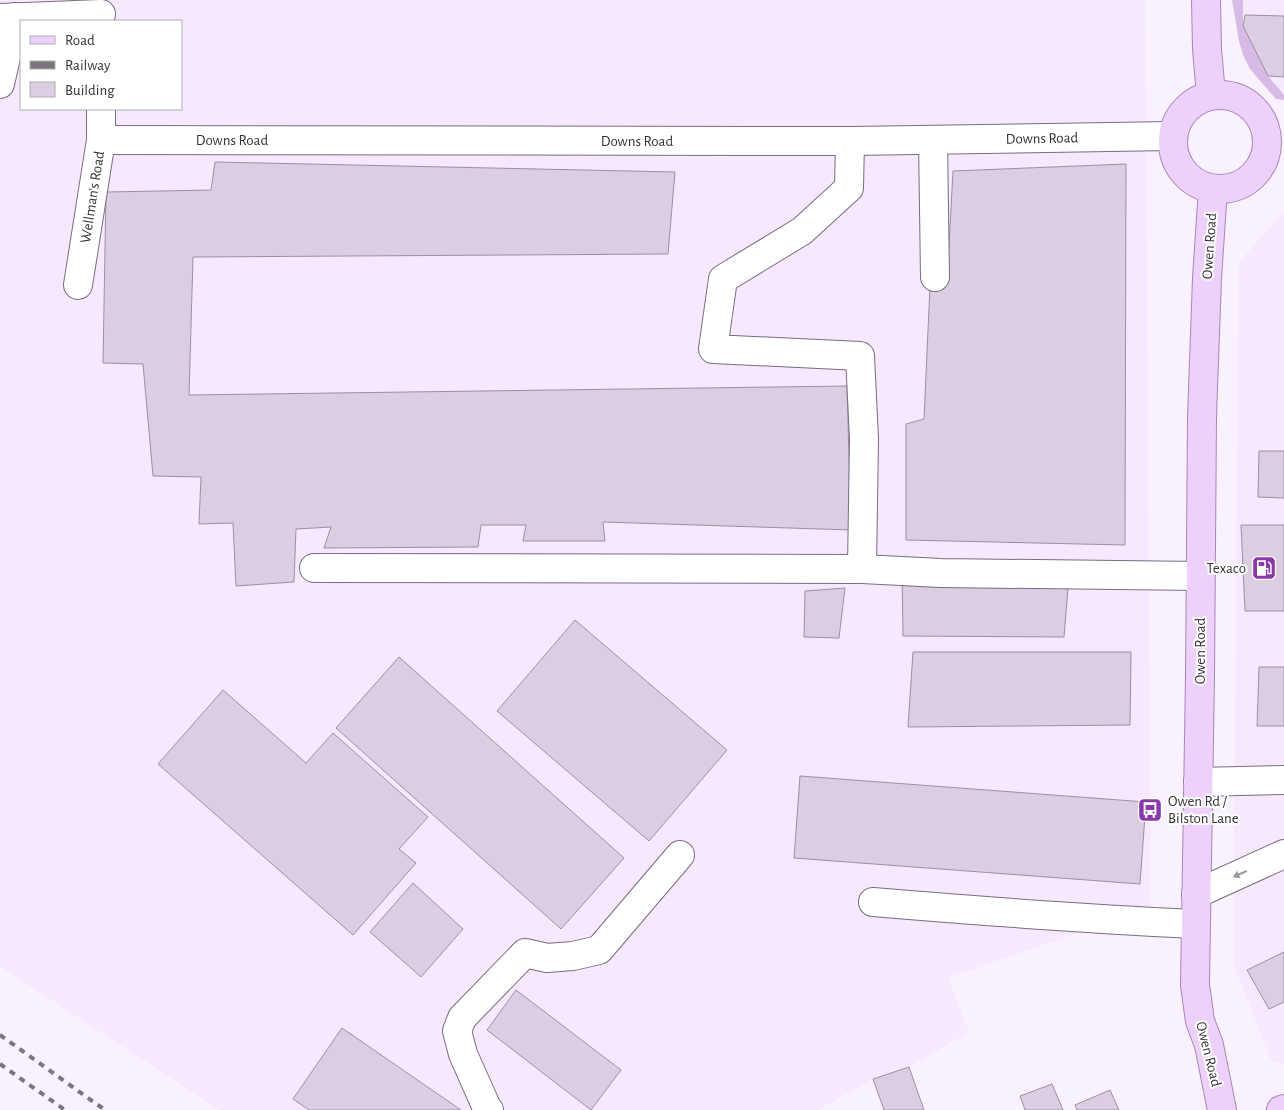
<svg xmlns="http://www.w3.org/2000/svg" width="1284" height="1110" font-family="'Alegreya Sans',sans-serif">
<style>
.built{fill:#f6e8fd;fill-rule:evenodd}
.green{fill:#d7bae6}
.building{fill:#dccee2;stroke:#9c8fa2}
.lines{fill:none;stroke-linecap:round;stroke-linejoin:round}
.minor-casing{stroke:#786c7e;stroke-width:30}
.major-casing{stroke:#a686b5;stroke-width:30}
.minor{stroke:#fff;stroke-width:28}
.major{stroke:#eed1fb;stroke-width:28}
.rail{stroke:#7c757e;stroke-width:4;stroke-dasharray:6 6;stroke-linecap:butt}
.oneway{fill:#9a989c}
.labels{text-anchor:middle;stroke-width:4;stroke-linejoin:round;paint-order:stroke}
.street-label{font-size:15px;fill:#363138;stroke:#fff}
.poi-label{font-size:15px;fill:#363138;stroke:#fff;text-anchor:end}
</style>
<rect width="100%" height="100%" fill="#faf1fe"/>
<!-- built -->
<g class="built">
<path d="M0 0H1145L1151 907 948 978 969 1032 909 1067 873 1079 818 1110H219L0 966ZM21 21H181V109H21Z"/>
<path d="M1243 0H1284V95L1268 76 1243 26Z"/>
<path d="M1284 212V1065L1271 1060 1233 963 1239 262Z"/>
</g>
<!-- green -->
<path class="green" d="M1232 0H1243V26L1268 76 1284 95V100L1276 99 1250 69 1243 55 1239 41Z"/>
<!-- building -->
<g class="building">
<path d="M1245 15 1284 16V77L1268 76 1243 26Z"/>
<path d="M215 162 675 172 668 254 193 257 189 395 847 386 851 530 603 522 605 541H523L526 525H481L478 547 324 548 331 527 296 529 294 582 236 586 233 523 199 524 201 477 153 476 143 364 103 363 106 192 211 190Z"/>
<path d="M1126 164 1125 545 906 540V424L924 419 930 286 947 282 953 171Z"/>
<path d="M1259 451H1284V498L1258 497Z"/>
<path d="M1241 525H1284V611H1245Z"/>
<path d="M902 573 1069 576 1064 637 903 636Z"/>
<path d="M845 588 839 638 804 637 805 591Z"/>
<path d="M575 620 727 750 649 841 497 711Z"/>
<path d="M913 652H1131L1130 725 908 727Z"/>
<path d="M399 657 624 858 561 929 336 728Z"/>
<path d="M1259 667H1284V726H1257Z"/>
<path d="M223 690 306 763 333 733 428 817 399 849 416 863 353 935 158 764Z"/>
<path d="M800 776 1146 802 1140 884 794 858Z"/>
<path d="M413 883 463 929 421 977 370 932Z"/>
<path d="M1284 952V1002L1269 1009 1247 970Z"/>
<path d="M516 990 621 1070 591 1110 487 1030Z"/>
<path d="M342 1028 461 1110H309L293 1099Z"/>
<path d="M909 1067 924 1110H884L873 1079Z"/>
<path d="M1052 1084 1063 1110H1025L1020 1096Z"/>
<path d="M1110 1090 1119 1110H1077L1075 1105Z"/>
</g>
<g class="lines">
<defs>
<g id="minor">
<path d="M0 18 101 14"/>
<path d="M0 84 15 17"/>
<path d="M101 140 850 141 1172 136"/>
<path d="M933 140 935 277"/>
<path d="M850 141 849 188 802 231 723 279 713 349 860 356 864 439 862 569 941 573 1200 576"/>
<path d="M78 285 101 140V109"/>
<path d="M314 568 862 569"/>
<path d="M1198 782 1284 780"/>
<path d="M1196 894 1284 854"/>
<path d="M873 902C980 911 1088 919 1195 924"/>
<path d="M489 1110 487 1108 463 1054 457 1031 462 1018 525 953 547 958 573 956 599 950 680 855"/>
</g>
<g id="major">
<path d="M1206 0 1207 49 1211 95"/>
<circle cx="1220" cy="142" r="47"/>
<path d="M1213 189 1207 278 1202 417 1200 676 1195 985 1200 1021 1209 1045 1222 1110"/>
<path d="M1281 1110 1284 1109"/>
</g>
</defs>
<!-- minor casing -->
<use href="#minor" class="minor-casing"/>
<!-- major casing -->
<use href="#major" class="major-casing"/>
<!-- minor -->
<use href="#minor" class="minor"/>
<!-- major -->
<use href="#major" class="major"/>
<!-- rail -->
<g class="rail">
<path d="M0 1035 105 1110"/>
<path d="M0 1064 65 1110"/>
</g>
</g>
<!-- one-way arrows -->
<defs><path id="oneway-solid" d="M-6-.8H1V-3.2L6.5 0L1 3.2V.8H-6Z" transform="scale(1.25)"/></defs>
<use class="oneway" href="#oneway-solid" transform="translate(1240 874) rotate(156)"/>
<!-- icons -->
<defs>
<symbol id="fuel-square" viewBox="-11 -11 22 22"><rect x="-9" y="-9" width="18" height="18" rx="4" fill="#893aaa" stroke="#fff"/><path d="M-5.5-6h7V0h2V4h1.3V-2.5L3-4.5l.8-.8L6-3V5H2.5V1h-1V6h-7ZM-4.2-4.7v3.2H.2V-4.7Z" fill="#fff"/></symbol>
<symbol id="bus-square" viewBox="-11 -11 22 22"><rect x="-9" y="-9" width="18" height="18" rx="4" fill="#893aaa" stroke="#fff"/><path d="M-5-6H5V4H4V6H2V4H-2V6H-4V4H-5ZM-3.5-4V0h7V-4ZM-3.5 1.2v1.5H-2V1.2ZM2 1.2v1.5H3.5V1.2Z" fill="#fff"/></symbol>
</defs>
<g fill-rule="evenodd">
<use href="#fuel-square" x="1250" y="554" width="28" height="28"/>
<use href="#bus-square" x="1136" y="796" width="28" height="28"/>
</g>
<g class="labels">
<!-- street labels -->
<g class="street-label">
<text transform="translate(1042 138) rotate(-1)" y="5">Downs Road</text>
<text x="232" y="145">Downs Road</text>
<text x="637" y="146">Downs Road</text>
<text transform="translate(92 197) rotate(-81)" y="5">Wellman's Road</text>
<text transform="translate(1209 246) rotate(-86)" y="5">Owen Road</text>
<text transform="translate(1200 651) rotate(-90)" y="5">Owen Road</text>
<text transform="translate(1209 1054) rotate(76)" y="5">Owen Road</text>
</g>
<!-- poi labels -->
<g class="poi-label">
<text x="1246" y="573">Texaco</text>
<text x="1168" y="806" text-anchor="start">Owen Rd /<tspan x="1168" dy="17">Bilston Lane</tspan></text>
</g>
</g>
<!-- legend -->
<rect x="20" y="20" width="162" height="90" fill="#ffffff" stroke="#afadaf"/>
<rect x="30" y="36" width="25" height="8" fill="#eed1fb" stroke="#afadaf"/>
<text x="65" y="45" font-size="15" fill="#363138">Road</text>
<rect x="30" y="61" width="25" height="8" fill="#7c757e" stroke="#afadaf"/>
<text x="65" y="70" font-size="15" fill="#363138">Railway</text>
<rect x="30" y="82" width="25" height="15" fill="#dccee2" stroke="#afadaf"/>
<text x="65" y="95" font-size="15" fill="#363138">Building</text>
</svg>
